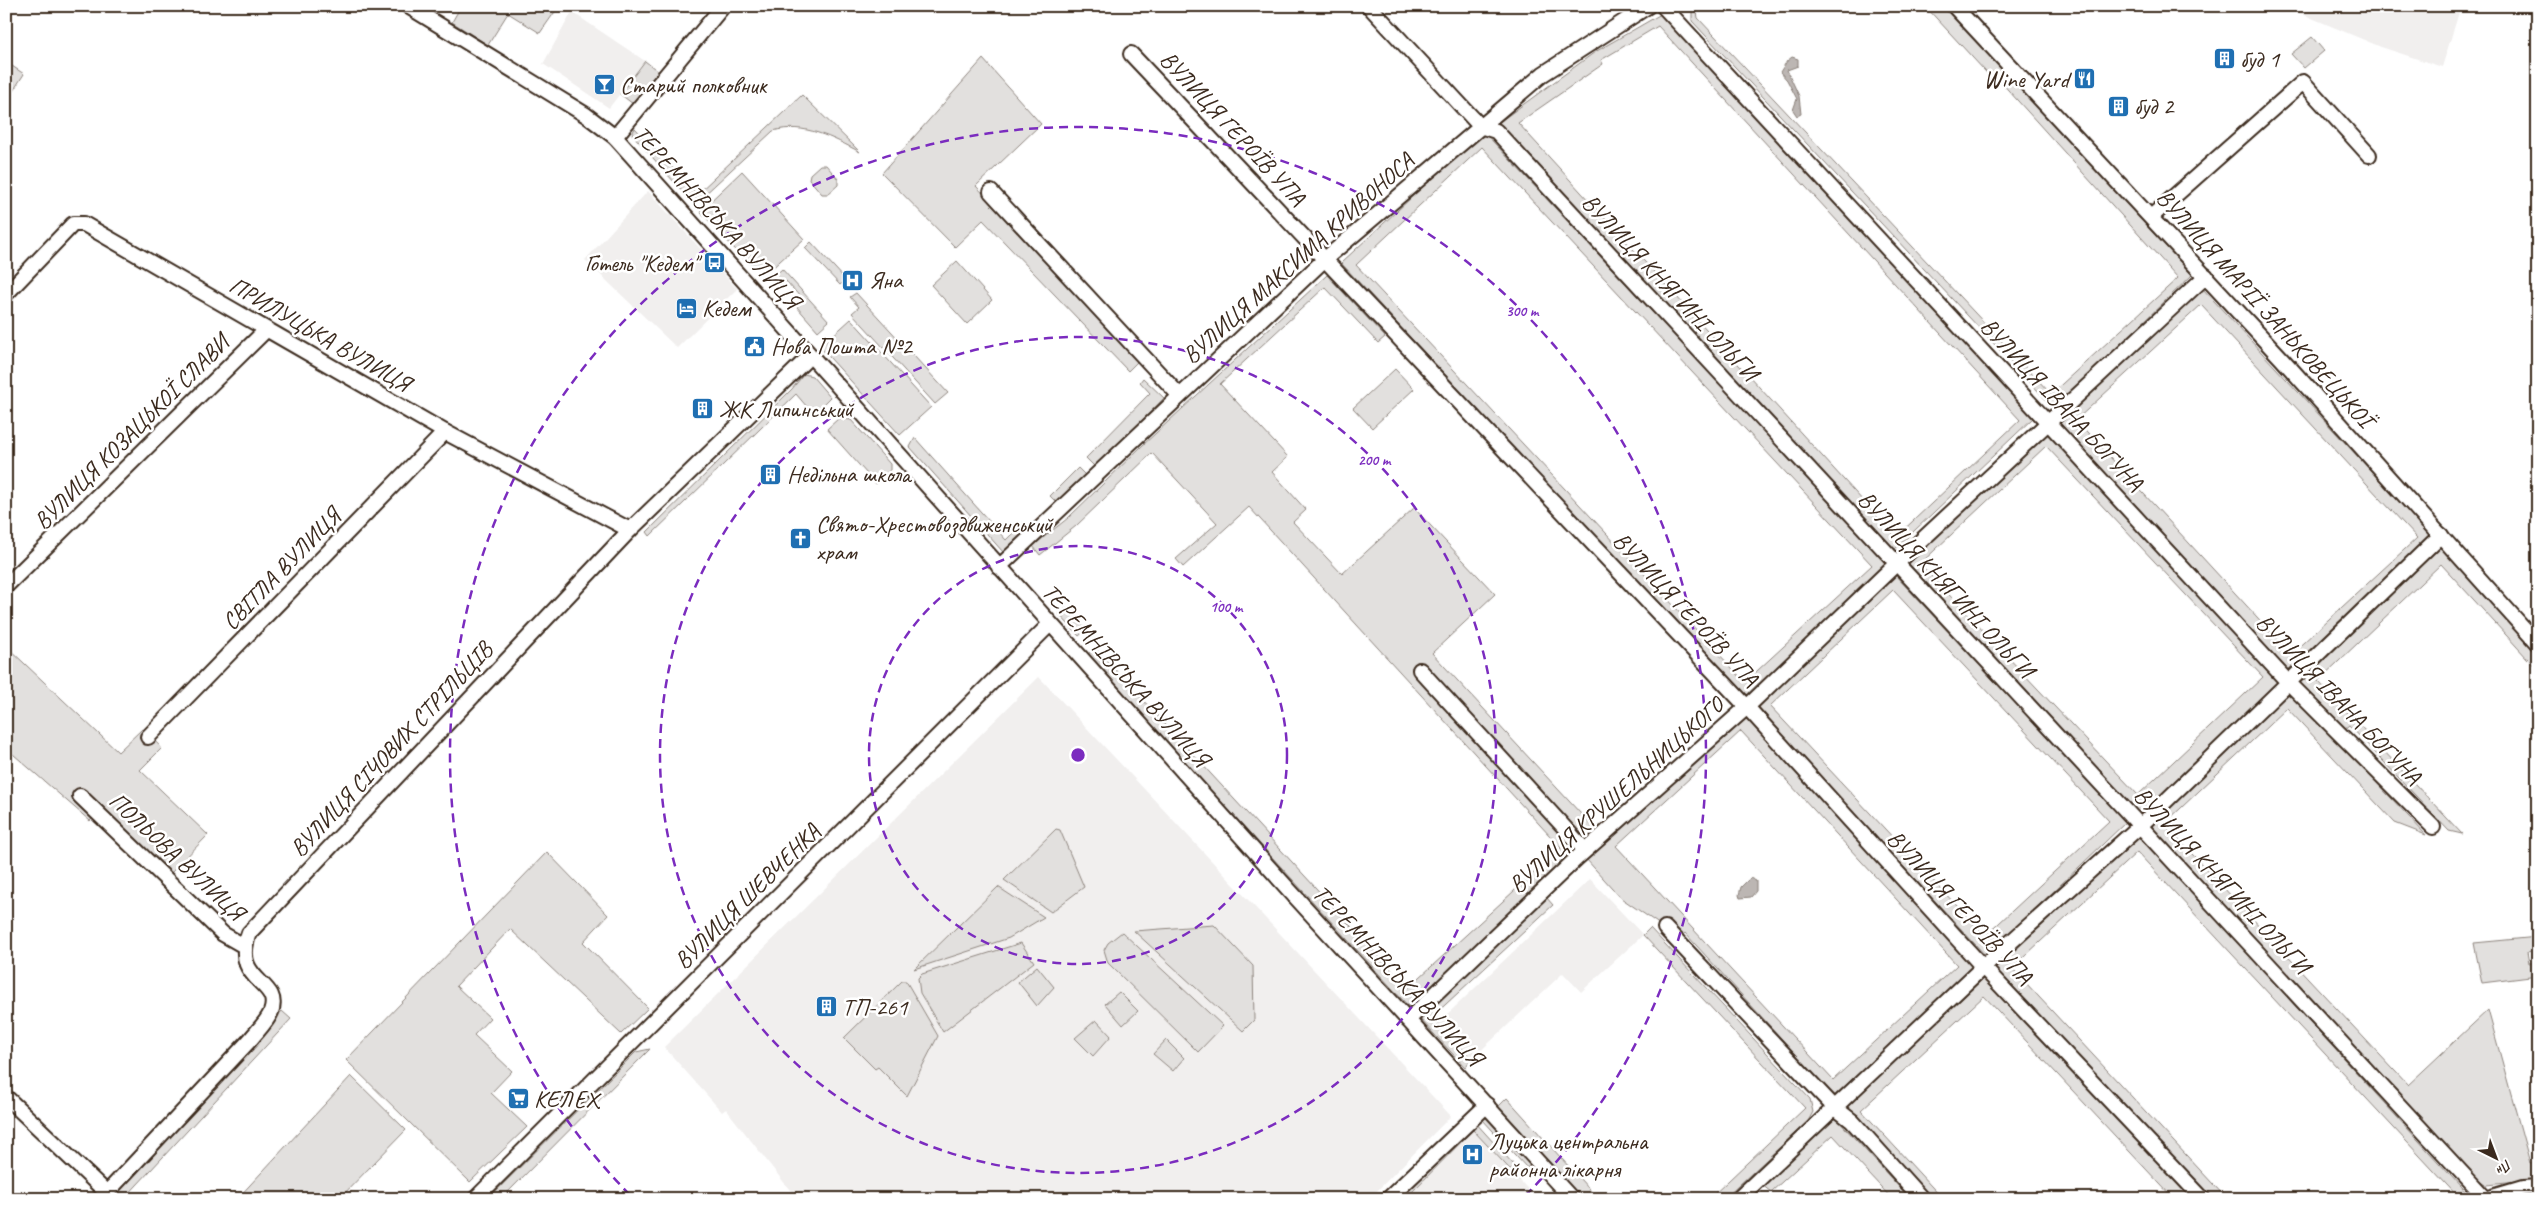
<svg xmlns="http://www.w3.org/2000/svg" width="2544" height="1205" font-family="Caveat,sans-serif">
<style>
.built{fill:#f1efee}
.green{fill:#e2e0de;stroke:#8e857e;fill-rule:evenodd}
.water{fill:#bcb6b3;stroke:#887e77}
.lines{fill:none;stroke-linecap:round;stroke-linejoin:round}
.minor-casing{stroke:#3b2a1e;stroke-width:18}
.minor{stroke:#fff;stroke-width:14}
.ring{fill:none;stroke:#7b2cbf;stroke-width:2.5;stroke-dasharray:9 6}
.labels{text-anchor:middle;stroke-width:5;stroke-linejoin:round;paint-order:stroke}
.poi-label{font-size:24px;fill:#3b2a1e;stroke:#fff;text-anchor:start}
.street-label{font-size:24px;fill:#3b2a1e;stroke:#fff}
.centre{fill:#7b2cbf;stroke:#fff;stroke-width:2.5}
.ring-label{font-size:15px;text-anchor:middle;font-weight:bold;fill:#7b2cbf;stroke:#fff;stroke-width:5;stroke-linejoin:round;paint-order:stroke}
</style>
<rect width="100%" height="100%" fill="#fff"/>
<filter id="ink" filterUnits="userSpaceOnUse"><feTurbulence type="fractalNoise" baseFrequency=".02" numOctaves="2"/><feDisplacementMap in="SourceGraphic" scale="10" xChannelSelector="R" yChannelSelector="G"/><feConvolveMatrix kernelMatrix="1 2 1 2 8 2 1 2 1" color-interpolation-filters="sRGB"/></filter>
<g filter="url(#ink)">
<!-- built -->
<g class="built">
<path d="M2283 6H2461L2442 67 2381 47Z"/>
<path d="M572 12 645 61 609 108 543 64Z"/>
<path d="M648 191 737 289 677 348 585 260Z"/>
<path d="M1039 677 1451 1116 1369 1199H797L726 1109 722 1112 664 1047Z"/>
<path d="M1590 879 1643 935 1581 992 1563 973 1472 1059 1438 1023Z"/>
<path d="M1473 1130 1537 1199H1405Z"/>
</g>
<!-- green -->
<g class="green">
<path d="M461 6H559L540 33 508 13 488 45 452 22Z"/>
<path d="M1692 6H1696L1698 18 2051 394 2178 278 1999 80 1996 83 1925 6H1944L2192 275 2054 408 1692 21Z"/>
<path d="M1661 14 2033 418 1894 550 1498 123 1595 52ZM1658 26 2020 420 1896 537 1518 123 1603 64 1601 60Z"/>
<path d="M2312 37 2324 51 2304 68 2291 54Z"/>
<path d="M983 59 1041 124 976 186 1140 359 1128 371 983 220 955 247 882 173Z"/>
<path d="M645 61 659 72 633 104 620 94Z"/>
<path d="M6 62 24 74 6 102Z"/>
<path d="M802 95 860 152C833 138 804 122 773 131L701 198 689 199 632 134 635 128 697 194Z"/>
<path d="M1483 131 1888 564 1746 697 1341 263ZM1482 147 1872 565 1745 682 1356 265Z"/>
<path d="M820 165H826L838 179V185L828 194H822L809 179 810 174Z"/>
<path d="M742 171 804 239 767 273 745 260 700 211Z"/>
<path d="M811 242 846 280 840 285 805 248Z"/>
<path d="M957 261 992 300 967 324 931 285Z"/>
<path d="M782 269 829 321 818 331 796 306 803 300 786 281 779 288 771 279Z"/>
<path d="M1327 275 1385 337 1378 343 1325 287 1220 384 1288 457 1272 472 1306 510 1293 522 1342 574 1414 508 1495 594 1432 653 1594 828 1582 840 1418 661 1411 668 1577 852 1411 1009 1087 655 1095 648 1408 988 1561 848 1249 507 1183 567 1176 559 1217 523 1152 453 1076 526 1040 555 1033 546 1068 518 1143 445Z"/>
<path d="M2202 288 2432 537 2288 670 2058 421ZM2201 305 2417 538 2291 654 2076 420Z"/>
<path d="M856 293 948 393 935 404 852 313 859 307 850 297Z"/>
<path d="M851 319 931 407 900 435 820 347Z"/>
<path d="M1395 369 1414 389 1372 428 1353 408Z"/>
<path d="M804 374 812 376 830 397 813 414 796 394 650 536 647 532 792 389Z"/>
<path d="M1143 378 1164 398 1096 468 1086 458 1150 393 1140 382Z"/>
<path d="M839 418 851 420 890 464V470L876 484 827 429Z"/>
<path d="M2048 434 2278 682 2140 816 1907 562ZM2046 446 2263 677 2138 795 1920 564Z"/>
<path d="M915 438 1006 540 1024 522 1029 528 1003 552 910 447Z"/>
<path d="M1078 468 1086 476 1057 503 1050 496Z"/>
<path d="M2439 543 2538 651V670L2441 564 2318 681 2462 834 2449 831 2349 725 2343 730 2295 680Z"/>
<path d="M1894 574 2126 822 1986 956 1755 706ZM1893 590 2109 821 1985 936 1770 706Z"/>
<path d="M1066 608 1086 630 1079 636 1059 614Z"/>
<path d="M6 646 118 752 142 729 162 748 140 770 208 835 171 873 103 807 90 821 6 748Z"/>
<path d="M2288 689 2426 835 2395 823 2287 708 2164 824 2408 1085 2488 1010 2530 1163 2538 1162V1180L2487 1185 2472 1176 2149 824Z"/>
<path d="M1744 716 1975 966 1834 1096 1685 933 1679 938 1621 898 1586 859ZM1741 731 1957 965 1833 1080 1616 846Z"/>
<path d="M1056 829 1060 830 1084 887 1051 912 1004 880Z"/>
<path d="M2139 835 2472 1199H2460L2137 852 2012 968 2227 1199H2211L1994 970Z"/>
<path d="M547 852 608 915 583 942 648 1008 621 1034 510 929 456 986 490 1018 474 1035 512 1071 491 1093 527 1127 470 1182 346 1060Z"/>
<path d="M998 887 1044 917 1009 938 914 969Z"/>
<path d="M1546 897 1553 905 1432 1017 1472 1059 1465 1067 1419 1018Z"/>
<path d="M1214 925 1253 966 1254 1020 1243 1031 1134 931Z"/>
<path d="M1650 928 1810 1099 1813 1112 1808 1121 1724 1199H1709L1805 1108 1643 935Z"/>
<path d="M1122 932 1223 1026 1198 1052 1108 963 1104 950 1108 943Z"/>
<path d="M2538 937V950L2527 952 2529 963H2538V976L2482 983 2474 943Z"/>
<path d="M1021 943 1034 962 943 1032 920 993 918 978 922 974Z"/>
<path d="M1037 966 1054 987 1037 1006 1018 982Z"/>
<path d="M1985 977 2192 1199H2174L1984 996 1861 1110 1943 1199H1931L1846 1107Z"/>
<path d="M902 981H906L938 1036 907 1096 878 1067 875 1069 844 1038Z"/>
<path d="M1119 992 1138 1011 1123 1025 1105 1004Z"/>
<path d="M282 1011 291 1019 124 1199H109Z"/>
<path d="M1096 1020 1111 1036 1093 1056 1075 1038Z"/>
<path d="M1166 1040 1184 1058 1173 1071 1153 1054Z"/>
<path d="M650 1049 501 1199H488L636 1052Z"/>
<path d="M351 1076 406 1130 339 1199H237Z"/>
<path d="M1507 1098 1598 1199H1582L1498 1107Z"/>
<path d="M1486 1115 1530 1164 1527 1168 1482 1119Z"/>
<path d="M1836 1118 1910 1199H1892L1833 1135 1771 1192 1762 1185Z"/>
<path d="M1475 1122 1524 1176 1520 1180 1473 1130 1405 1199H1394Z"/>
</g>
<!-- water -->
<g class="water">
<path d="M1792 57 1798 59V66L1787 70 1799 96 1801 114 1797 116 1793 110 1797 99 1787 80 1780 72 1787 61Z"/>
<path d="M1750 878 1756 881V891L1751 897 1740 898 1739 895 1741 887Z"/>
</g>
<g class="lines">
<defs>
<g id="minor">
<path d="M408 6 586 115 615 137 1290 891 1572 1199"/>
<path d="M1369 6 1480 126 1496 131 2486 1199"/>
<path d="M1663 6 2287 681 2433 827"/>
<path d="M1954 6 2282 359 2538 644"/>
<path d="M1131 54 1747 707 1983 967 2203 1199"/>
<path d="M615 137 723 6"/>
<path d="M991 192 1179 395"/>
<path d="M2151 217 2303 82 2369 155"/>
<path d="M6 294 73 224H84L445 432 630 530"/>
<path d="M999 567 1325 259 1543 74 1648 6"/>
<path d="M6 586 266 330"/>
<path d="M1420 670 1585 850"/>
<path d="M148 737 445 432"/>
<path d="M80 796 223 934 244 946"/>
<path d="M1665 928 1834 1107 1852 1121 1922 1199"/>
<path d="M1408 1020 1577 858 1747 707 1896 564 2206 276"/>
<path d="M6 1097 107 1193"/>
<path d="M101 1199 250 1040C257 1031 267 1022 271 1012 283 980 230 983 249 933L630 530 810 356"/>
<path d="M475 1199 1050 624"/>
<path d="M1388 1199 1487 1105"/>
<path d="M1738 1199 1983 967 2141 825 2441 535"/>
<path d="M2486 1199 2523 1188 2538 1187"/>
</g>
</defs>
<!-- minor casing -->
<use href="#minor" class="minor-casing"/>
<!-- minor -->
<use href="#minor" class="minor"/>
</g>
</g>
<!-- distance rings -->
<g class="ring">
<circle cx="1078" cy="755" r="209"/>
<circle cx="1078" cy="755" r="418"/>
<path d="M630 1195A628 628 0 1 1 1526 1195"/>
</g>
<!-- icons -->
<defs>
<symbol id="building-square" viewBox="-11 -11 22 22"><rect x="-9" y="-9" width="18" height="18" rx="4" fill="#1f6fb2" stroke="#fff"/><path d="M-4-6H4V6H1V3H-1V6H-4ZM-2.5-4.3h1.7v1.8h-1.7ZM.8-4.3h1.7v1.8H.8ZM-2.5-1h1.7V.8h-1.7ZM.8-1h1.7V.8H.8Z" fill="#fff"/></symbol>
<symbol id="restaurant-square" viewBox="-11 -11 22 22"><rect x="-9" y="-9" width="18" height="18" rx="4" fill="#1f6fb2" stroke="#fff"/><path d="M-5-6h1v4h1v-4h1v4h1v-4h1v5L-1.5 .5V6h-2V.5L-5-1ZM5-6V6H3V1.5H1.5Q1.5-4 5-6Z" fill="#fff"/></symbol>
<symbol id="bar-square" viewBox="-11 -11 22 22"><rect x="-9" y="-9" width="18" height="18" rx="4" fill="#1f6fb2" stroke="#fff"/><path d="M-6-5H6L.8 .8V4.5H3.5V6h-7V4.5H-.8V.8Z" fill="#fff"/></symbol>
<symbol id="bus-square" viewBox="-11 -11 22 22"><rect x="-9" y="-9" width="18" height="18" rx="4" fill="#1f6fb2" stroke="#fff"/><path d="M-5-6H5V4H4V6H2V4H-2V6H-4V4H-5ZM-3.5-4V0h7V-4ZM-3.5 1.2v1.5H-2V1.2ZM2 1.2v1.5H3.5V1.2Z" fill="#fff"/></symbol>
<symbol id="hospital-square" viewBox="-11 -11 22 22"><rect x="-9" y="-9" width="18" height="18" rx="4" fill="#1f6fb2" stroke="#fff"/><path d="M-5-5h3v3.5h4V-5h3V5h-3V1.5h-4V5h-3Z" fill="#fff"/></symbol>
<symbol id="hotel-square" viewBox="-11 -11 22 22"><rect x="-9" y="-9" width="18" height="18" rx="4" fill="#1f6fb2" stroke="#fff"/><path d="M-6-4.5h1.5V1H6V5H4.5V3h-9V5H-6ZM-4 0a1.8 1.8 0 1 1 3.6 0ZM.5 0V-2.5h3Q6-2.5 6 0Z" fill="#fff"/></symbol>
<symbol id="civic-square" viewBox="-11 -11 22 22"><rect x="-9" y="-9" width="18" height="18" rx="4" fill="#1f6fb2" stroke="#fff"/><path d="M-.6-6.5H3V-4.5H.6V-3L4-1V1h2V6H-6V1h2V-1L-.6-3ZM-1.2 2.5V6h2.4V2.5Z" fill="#fff"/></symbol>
<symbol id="church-square" viewBox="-11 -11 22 22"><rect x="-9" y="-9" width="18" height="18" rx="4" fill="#1f6fb2" stroke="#fff"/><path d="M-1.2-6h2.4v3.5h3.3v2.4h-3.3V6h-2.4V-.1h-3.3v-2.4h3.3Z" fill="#fff"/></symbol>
<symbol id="supermarket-square" viewBox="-11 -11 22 22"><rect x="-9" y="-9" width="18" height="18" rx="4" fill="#1f6fb2" stroke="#fff"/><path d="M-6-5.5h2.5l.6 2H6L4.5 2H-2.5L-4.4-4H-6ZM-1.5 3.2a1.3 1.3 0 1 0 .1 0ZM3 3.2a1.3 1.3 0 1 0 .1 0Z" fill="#fff"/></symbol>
</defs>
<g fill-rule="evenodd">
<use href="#building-square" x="2212" y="46" width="25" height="25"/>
<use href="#restaurant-square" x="2072" y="66" width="25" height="25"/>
<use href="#bar-square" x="592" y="72" width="25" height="25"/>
<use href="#building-square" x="2106" y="94" width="25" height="25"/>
<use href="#bus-square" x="702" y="250" width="25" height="25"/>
<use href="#hospital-square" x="840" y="268" width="25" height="25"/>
<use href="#hotel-square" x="674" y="296" width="25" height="25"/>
<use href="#civic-square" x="742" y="334" width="25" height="25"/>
<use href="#building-square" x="690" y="396" width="25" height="25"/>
<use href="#building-square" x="758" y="462" width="25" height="25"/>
<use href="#church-square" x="788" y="526" width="25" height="25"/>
<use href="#building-square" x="814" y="994" width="25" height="25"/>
<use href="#supermarket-square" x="506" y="1086" width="25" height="25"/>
<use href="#hospital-square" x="1460" y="1142" width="25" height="25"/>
</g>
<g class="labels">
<!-- poi labels -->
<g class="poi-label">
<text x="2240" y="67">буд 1</text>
<text x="2069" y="87" text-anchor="end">Wine Yard</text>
<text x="620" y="93">Старий полковник</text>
<text x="2134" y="114">буд 2</text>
<text x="698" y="271" text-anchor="end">Готель "Кедем"</text>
<text x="869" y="288">Яна</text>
<text x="702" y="316">Кедем</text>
<text x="771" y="354">Нова Пошта №2</text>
<text x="719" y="417">ЖК Липинський</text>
<text x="787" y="482">Недільна школа</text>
<text x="816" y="532">Свято-Хрестовоздвиженський<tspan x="816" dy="28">храм</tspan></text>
<text x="842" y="1015">ТП-261</text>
<text x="534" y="1107">КЕЛЕХ</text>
<text x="1489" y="1149">Луцька центральна<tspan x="1489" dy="28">районна лікарня</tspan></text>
</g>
<!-- street labels -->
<g class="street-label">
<text transform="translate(1233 128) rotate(47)" y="8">ВУЛИЦЯ ГЕРОЇВ УПА</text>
<text transform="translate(717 217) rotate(48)" y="8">ТЕРЕМНІВСЬКА ВУЛИЦЯ</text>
<text transform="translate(1298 258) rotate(-42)" y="8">ВУЛИЦЯ МАКСИМА КРИВОНОСА</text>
<text transform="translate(1670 287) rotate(47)" y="8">ВУЛИЦЯ КНЯГИНІ ОЛЬГИ</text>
<text transform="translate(2265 308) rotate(48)" y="8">ВУЛИЦЯ МАРІЇ ЗАНЬКОВЕЦЬКОЇ</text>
<text transform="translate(320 334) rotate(30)" y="8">ПРИЛУЦЬКА ВУЛИЦЯ</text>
<text transform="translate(2062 404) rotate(47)" y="8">ВУЛИЦЯ ІВАНА БОГУНА</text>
<text transform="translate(131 432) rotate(-45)" y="8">ВУЛИЦЯ КОЗАЦЬКОЇ СЛАВИ</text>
<text transform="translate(281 569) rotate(-46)" y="8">СВІТЛА ВУЛИЦЯ</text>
<text transform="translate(1946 584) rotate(47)" y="8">ВУЛИЦЯ КНЯГИНІ ОЛЬГИ</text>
<text transform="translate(1686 609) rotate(47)" y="8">ВУЛИЦЯ ГЕРОЇВ УПА</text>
<text transform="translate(1126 675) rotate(48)" y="8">ТЕРЕМНІВСЬКА ВУЛИЦЯ</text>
<text transform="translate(2339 699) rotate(46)" y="8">ВУЛИЦЯ ІВАНА БОГУНА</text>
<text transform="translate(391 749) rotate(-47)" y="8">ВУЛИЦЯ СІЧОВИХ СТРІЛЬЦІВ</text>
<text transform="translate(1616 795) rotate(-42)" y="8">ВУЛИЦЯ КРУШЕЛЬНИЦЬКОГО</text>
<text transform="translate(177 856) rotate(43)" y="8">ПОЛЬОВА ВУЛИЦЯ</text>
<text transform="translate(2222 880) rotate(47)" y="8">ВУЛИЦЯ КНЯГИНІ ОЛЬГИ</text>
<text transform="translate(747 896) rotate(-45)" y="8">ВУЛИЦЯ ШЕВЧЕНКА</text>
<text transform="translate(1960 907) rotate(47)" y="8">ВУЛИЦЯ ГЕРОЇВ УПА</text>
<text transform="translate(1398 975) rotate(47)" y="8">ТЕРЕМНІВСЬКА ВУЛИЦЯ</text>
</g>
</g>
<circle cx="1078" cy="755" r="8" class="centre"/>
<g class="ring-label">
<text x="1522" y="316">300 m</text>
<text x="1374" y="465">200 m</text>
<text x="1226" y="612">100 m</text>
</g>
<!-- margin -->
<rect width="2544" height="1205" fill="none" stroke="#fff" stroke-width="25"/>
<rect x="12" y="12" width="2519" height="1180" fill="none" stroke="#3b2a1e" stroke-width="2" filter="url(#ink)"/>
<!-- north arrow -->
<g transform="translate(2496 1158) rotate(138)" stroke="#ffffff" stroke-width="4" paint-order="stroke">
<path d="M0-4L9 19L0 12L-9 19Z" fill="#3b2a1e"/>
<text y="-8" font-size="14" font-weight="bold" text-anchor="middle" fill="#3b2a1e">Пн</text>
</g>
</svg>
